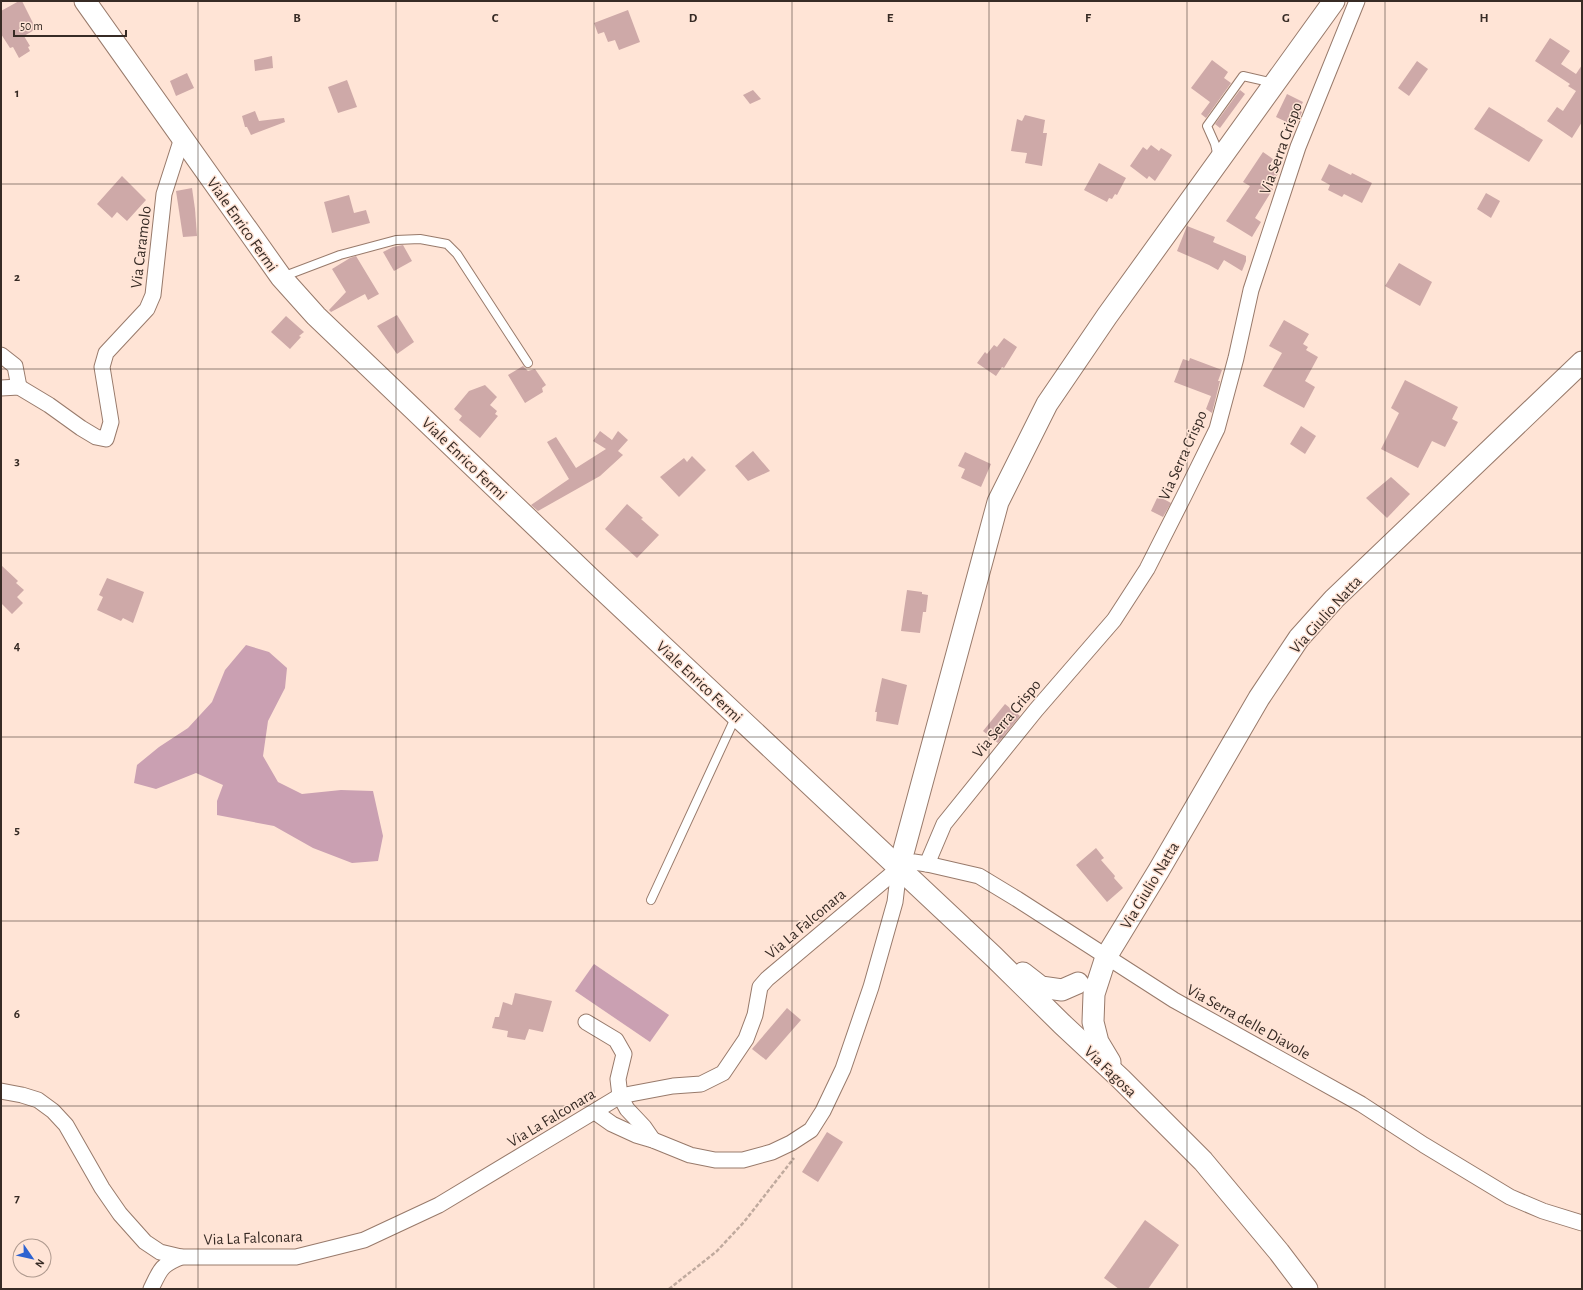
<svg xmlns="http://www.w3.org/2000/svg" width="1583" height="1290" font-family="'Alegreya Sans',sans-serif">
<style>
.water{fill:#caa0b2}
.building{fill:#cea9a8}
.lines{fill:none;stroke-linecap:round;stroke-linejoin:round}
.lane-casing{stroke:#987a6b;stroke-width:10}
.street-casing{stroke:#987a6b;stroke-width:17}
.secondary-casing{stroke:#987a6b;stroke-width:23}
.path{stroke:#c0aa9e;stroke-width:2.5;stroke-dasharray:4 2;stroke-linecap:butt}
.lane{stroke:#fff;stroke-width:8}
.street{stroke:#fff;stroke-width:15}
.secondary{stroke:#fff;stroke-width:21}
.grid{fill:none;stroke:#372b25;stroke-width:1;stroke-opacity:0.55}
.labels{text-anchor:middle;stroke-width:3;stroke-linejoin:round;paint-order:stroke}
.street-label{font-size:16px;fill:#372b25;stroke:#ffe4d6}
.grid-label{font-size:13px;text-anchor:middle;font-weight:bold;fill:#372b25;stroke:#ffe4d6;stroke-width:3;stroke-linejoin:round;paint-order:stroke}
</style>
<rect width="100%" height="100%" fill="#ffe4d6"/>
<!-- water -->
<g class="water">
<path d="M246 645 269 652 287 668 285 688 268 721 263 756 278 782 302 794 341 790 373 791 383 836 378 861 352 863 313 848 274 826 217 815V801L223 785 196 773 156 789 134 783 137 765 159 747 188 728 212 702 225 670Z"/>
<path d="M594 964 669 1015 650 1042 575 991Z"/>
</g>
<!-- building -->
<g class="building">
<path d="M19 1H22L36 29 24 36 30 46 28 47 30 51 19 58 13 47 10 48 1 34V11Z"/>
<path d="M628 10 640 42 619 50 615 40 608 42 604 32 598 34 594 23Z"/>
<path d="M1550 38 1570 51 1561 64 1576 74 1582 65V122L1572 138 1547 121 1557 107 1563 111 1576 91 1568 86 1570 84 1535 61Z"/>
<path d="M272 56 273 68 255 71 254 60Z"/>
<path d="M1212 60 1228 72 1224 78 1231 83 1206 118 1201 114 1210 102 1191 88Z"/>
<path d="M1417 61 1428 69 1409 96 1398 88Z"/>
<path d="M187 73 194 88 176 96 170 81Z"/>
<path d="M347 80 357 107 338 113 328 87Z"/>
<path d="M753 90 761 99 750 104 743 95Z"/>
<path d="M1240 90 1245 94 1220 128 1215 124Z"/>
<path d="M1287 94 1303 102 1299 110 1302 112 1295 126 1276 117Z"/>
<path d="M1489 107 1543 140 1529 162 1474 129Z"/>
<path d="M255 111 259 121 284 118 285 122 251 135 247 127H245L242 116Z"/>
<path d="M1025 115 1045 120 1043 133H1047L1042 166 1025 163 1027 153 1011 151 1017 119 1022 121Z"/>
<path d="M1151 145 1159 151 1161 148 1172 155 1155 181 1149 176 1147 179 1130 166 1143 147 1147 150Z"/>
<path d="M1263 152 1273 159 1270 164 1280 171 1269 187 1273 189 1255 218 1261 222 1252 237 1226 221 1250 186 1243 182Z"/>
<path d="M1099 163 1126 178 1117 195 1115 194 1112 199 1109 198 1107 202 1084 190Z"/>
<path d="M1329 164 1351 175 1352 173 1372 183 1362 203 1344 194 1342 197 1328 190 1330 185 1321 180Z"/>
<path d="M122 176 146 200 127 221 117 212 112 218 97 204Z"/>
<path d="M192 188 195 209 197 236 183 237 176 191Z"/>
<path d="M1486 193 1500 201 1491 218 1477 209Z"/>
<path d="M349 195 354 213 366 210 370 223 332 233 324 202Z"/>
<path d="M1187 226 1215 237 1213 242 1246 256V261L1242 271 1224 260 1218 270 1209 265 1177 251Z"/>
<path d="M403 245 412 261 394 271 383 252 393 247Z"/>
<path d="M356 256 379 294 368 300 365 294 331 312 329 310 346 292 332 269 350 258Z"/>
<path d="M1399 263 1432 282 1420 306 1385 286Z"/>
<path d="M397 315 414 342 397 354 377 326Z"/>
<path d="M286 316 304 332 299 336 301 337 290 349 271 332Z"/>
<path d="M1284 320 1309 334 1303 344 1308 347 1306 350 1318 357 1305 381 1315 387 1304 408 1263 386 1282 353 1269 346Z"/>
<path d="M1004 338 1017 347 1004 368 1002 367 996 376 977 363 985 352 987 354 994 345 997 347Z"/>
<path d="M1190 358 1222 370 1218 381H1220L1212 413 1206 409 1211 396 1174 382 1183 359 1189 361Z"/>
<path d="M523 366 528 371 535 369 546 385 542 388 543 392 525 403 508 375Z"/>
<path d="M1405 380 1458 407 1452 419 1458 422 1445 447 1432 441 1418 468 1381 449 1399 413 1391 408Z"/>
<path d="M485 385 497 397 490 405 497 411 495 414 498 416 480 438 459 420 462 416 454 409 469 391Z"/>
<path d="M1301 426 1316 436 1305 454 1290 444Z"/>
<path d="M600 431 612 440 618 431 628 440 618 451 623 455 600 476 538 511 531 505 569 479 547 442 556 437 576 468 606 449 593 441Z"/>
<path d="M753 451 770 471 748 481 735 466Z"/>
<path d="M965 452 991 464 981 487 961 478 965 469 958 466Z"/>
<path d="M692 456 706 470 679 497 660 477 684 458 687 462Z"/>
<path d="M1391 477 1410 494 1387 518 1366 498Z"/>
<path d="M1158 496 1171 503 1163 517 1151 511Z"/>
<path d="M627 504 643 518 641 519 659 535 637 558 605 529Z"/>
<path d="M1 565 18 581 16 583 24 590 17 597 23 603 12 614 1 603Z"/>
<path d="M107 578 144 592 133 623 123 618 121 621 97 610 103 597 99 595Z"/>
<path d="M907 590 922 592V594L928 595 926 612H923L920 633 901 631Z"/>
<path d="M882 678 907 685 898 725 876 721 877 712H875Z"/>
<path d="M1005 704 1020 716 998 743 983 731Z"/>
<path d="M1096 848 1104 858 1101 860 1115 876 1114 878 1123 888 1107 902 1076 865Z"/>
<path d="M515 993 552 1001 543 1032 529 1029 525 1040 507 1037 508 1031 492 1028 495 1017H499L503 1002 512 1005Z"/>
<path d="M787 1008 801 1020 766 1060 752 1049Z"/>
<path d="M827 1132 843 1142 818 1182 802 1172Z"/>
<path d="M1145 1220 1179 1245 1148 1289H1119L1104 1278Z"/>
</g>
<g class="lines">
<defs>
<g id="lane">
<path d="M1218 157 1215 144 1207 126 1243 76 1274 83"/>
<path d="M282 277 340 255 396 240 420 239 447 244 457 254 528 363"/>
<path d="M651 900 736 716"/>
</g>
<g id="street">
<path d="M1 355 15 366 19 387"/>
<path d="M1 388 19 387 49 405 81 428 96 437 106 439 111 422 102 367 106 353 147 309 153 295 164 194 182 138"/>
<path d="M927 864 944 824 1036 710 1114 620 1147 569 1184 496 1217 429 1236 358 1251 290 1298 147 1357 1"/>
<path d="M586 1022 616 1040 624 1054 618 1079 620 1096 627 1109 644 1127 653 1140"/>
<path d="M1 1091 22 1095 38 1100 53 1111 66 1125 102 1188 120 1214 145 1242 160 1252 181 1257"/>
<path d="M595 1112 612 1124 636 1135 653 1140 690 1155 715 1160H743L772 1152 791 1143 811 1130 823 1111 843 1069 871 987 895 902 899 868"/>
<path d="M151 1289C160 1270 161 1265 181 1257H296L364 1240 439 1205 620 1096 673 1086 701 1084 723 1073 746 1039 755 1015 760 987 767 979 899 868 914 862 927 864 979 876 1017 899 1174 1000 1361 1104 1424 1145 1510 1197 1543 1211 1582 1223"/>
</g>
<g id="secondary">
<path d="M85 1 281 277 316 316 589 577 994 957 1062 1024 1121 1079 1203 1161 1279 1252 1307 1289"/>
<path d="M899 868 998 502 1047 404 1107 316 1334 1"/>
<path d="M1023 973 1041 987 1062 990 1078 983"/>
<path d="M1110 1062 1098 1042 1093 1022 1094 994 1106 957 1159 870 1259 698 1299 638 1334 599 1582 362"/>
</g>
</defs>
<!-- lane casing -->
<use href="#lane" class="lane-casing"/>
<!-- street casing -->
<use href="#street" class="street-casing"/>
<!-- secondary casing -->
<use href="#secondary" class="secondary-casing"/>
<!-- path -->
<path class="path" d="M669 1289 717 1251 744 1222 794 1158"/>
<!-- lane -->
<use href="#lane" class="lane"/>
<!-- street -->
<use href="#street" class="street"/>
<!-- secondary -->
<use href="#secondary" class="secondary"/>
</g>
<!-- grid -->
<path class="grid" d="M198 1V1289M396 1V1289M594 1V1289M792 1V1289M989 1V1289M1187 1V1289M1385 1V1289M1 184H1582M1 369H1582M1 553H1582M1 737H1582M1 921H1582M1 1106H1582"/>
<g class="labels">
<!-- street labels -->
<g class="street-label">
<text transform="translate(1280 148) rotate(-70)" y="6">Via Serra Crispo</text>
<text transform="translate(243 224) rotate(55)" y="6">Viale Enrico Fermi</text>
<text transform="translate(140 247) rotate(-83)" y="6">Via Caramolo</text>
<text transform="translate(1182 455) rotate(-66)" y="6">Via Serra Crispo</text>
<text transform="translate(465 458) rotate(44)" y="6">Viale Enrico Fermi</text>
<text transform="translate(1325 614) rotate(-48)" y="6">Via Giulio Natta</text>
<text transform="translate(700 681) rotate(43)" y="6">Viale Enrico Fermi</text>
<text transform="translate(1006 718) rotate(-50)" y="6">Via Serra Crispo</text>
<text transform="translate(1149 885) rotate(-59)" y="6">Via Giulio Natta</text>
<text transform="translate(805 923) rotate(-40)" y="6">Via La Falconara</text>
<text transform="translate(1249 1021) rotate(29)" y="6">Via Serra delle Diavole</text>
<text transform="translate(1111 1071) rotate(44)" y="6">Via Fagosa</text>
<text transform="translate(551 1117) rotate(-31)" y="6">Via La Falconara</text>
<text transform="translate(253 1237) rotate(-2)" y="6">Via La Falconara</text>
</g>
</g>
<g class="grid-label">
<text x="297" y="22">B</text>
<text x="495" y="22">C</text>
<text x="693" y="22">D</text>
<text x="890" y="22">E</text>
<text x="1088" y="22">F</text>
<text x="1286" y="22">G</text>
<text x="1484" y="22">H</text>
<text x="17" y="97">1</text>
<text x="17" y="281">2</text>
<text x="17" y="465">3</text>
<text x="17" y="650">4</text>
<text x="17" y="834">5</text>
<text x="17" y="1018">6</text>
<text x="17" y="1202">7</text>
</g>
<!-- border -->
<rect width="1583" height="1290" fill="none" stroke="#372b25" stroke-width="4"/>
<!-- north arrow -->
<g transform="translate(32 1258) rotate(124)"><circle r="19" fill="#ffe4d6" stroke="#af9a8f"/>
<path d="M0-3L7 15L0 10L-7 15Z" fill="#2d62d0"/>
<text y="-6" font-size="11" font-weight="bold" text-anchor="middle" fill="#372b25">N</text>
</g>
<!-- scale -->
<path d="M14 30v6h112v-6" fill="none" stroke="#372b25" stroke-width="2"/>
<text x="20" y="30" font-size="12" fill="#372b25" stroke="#ffe4d6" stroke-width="3" paint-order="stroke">50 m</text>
</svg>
